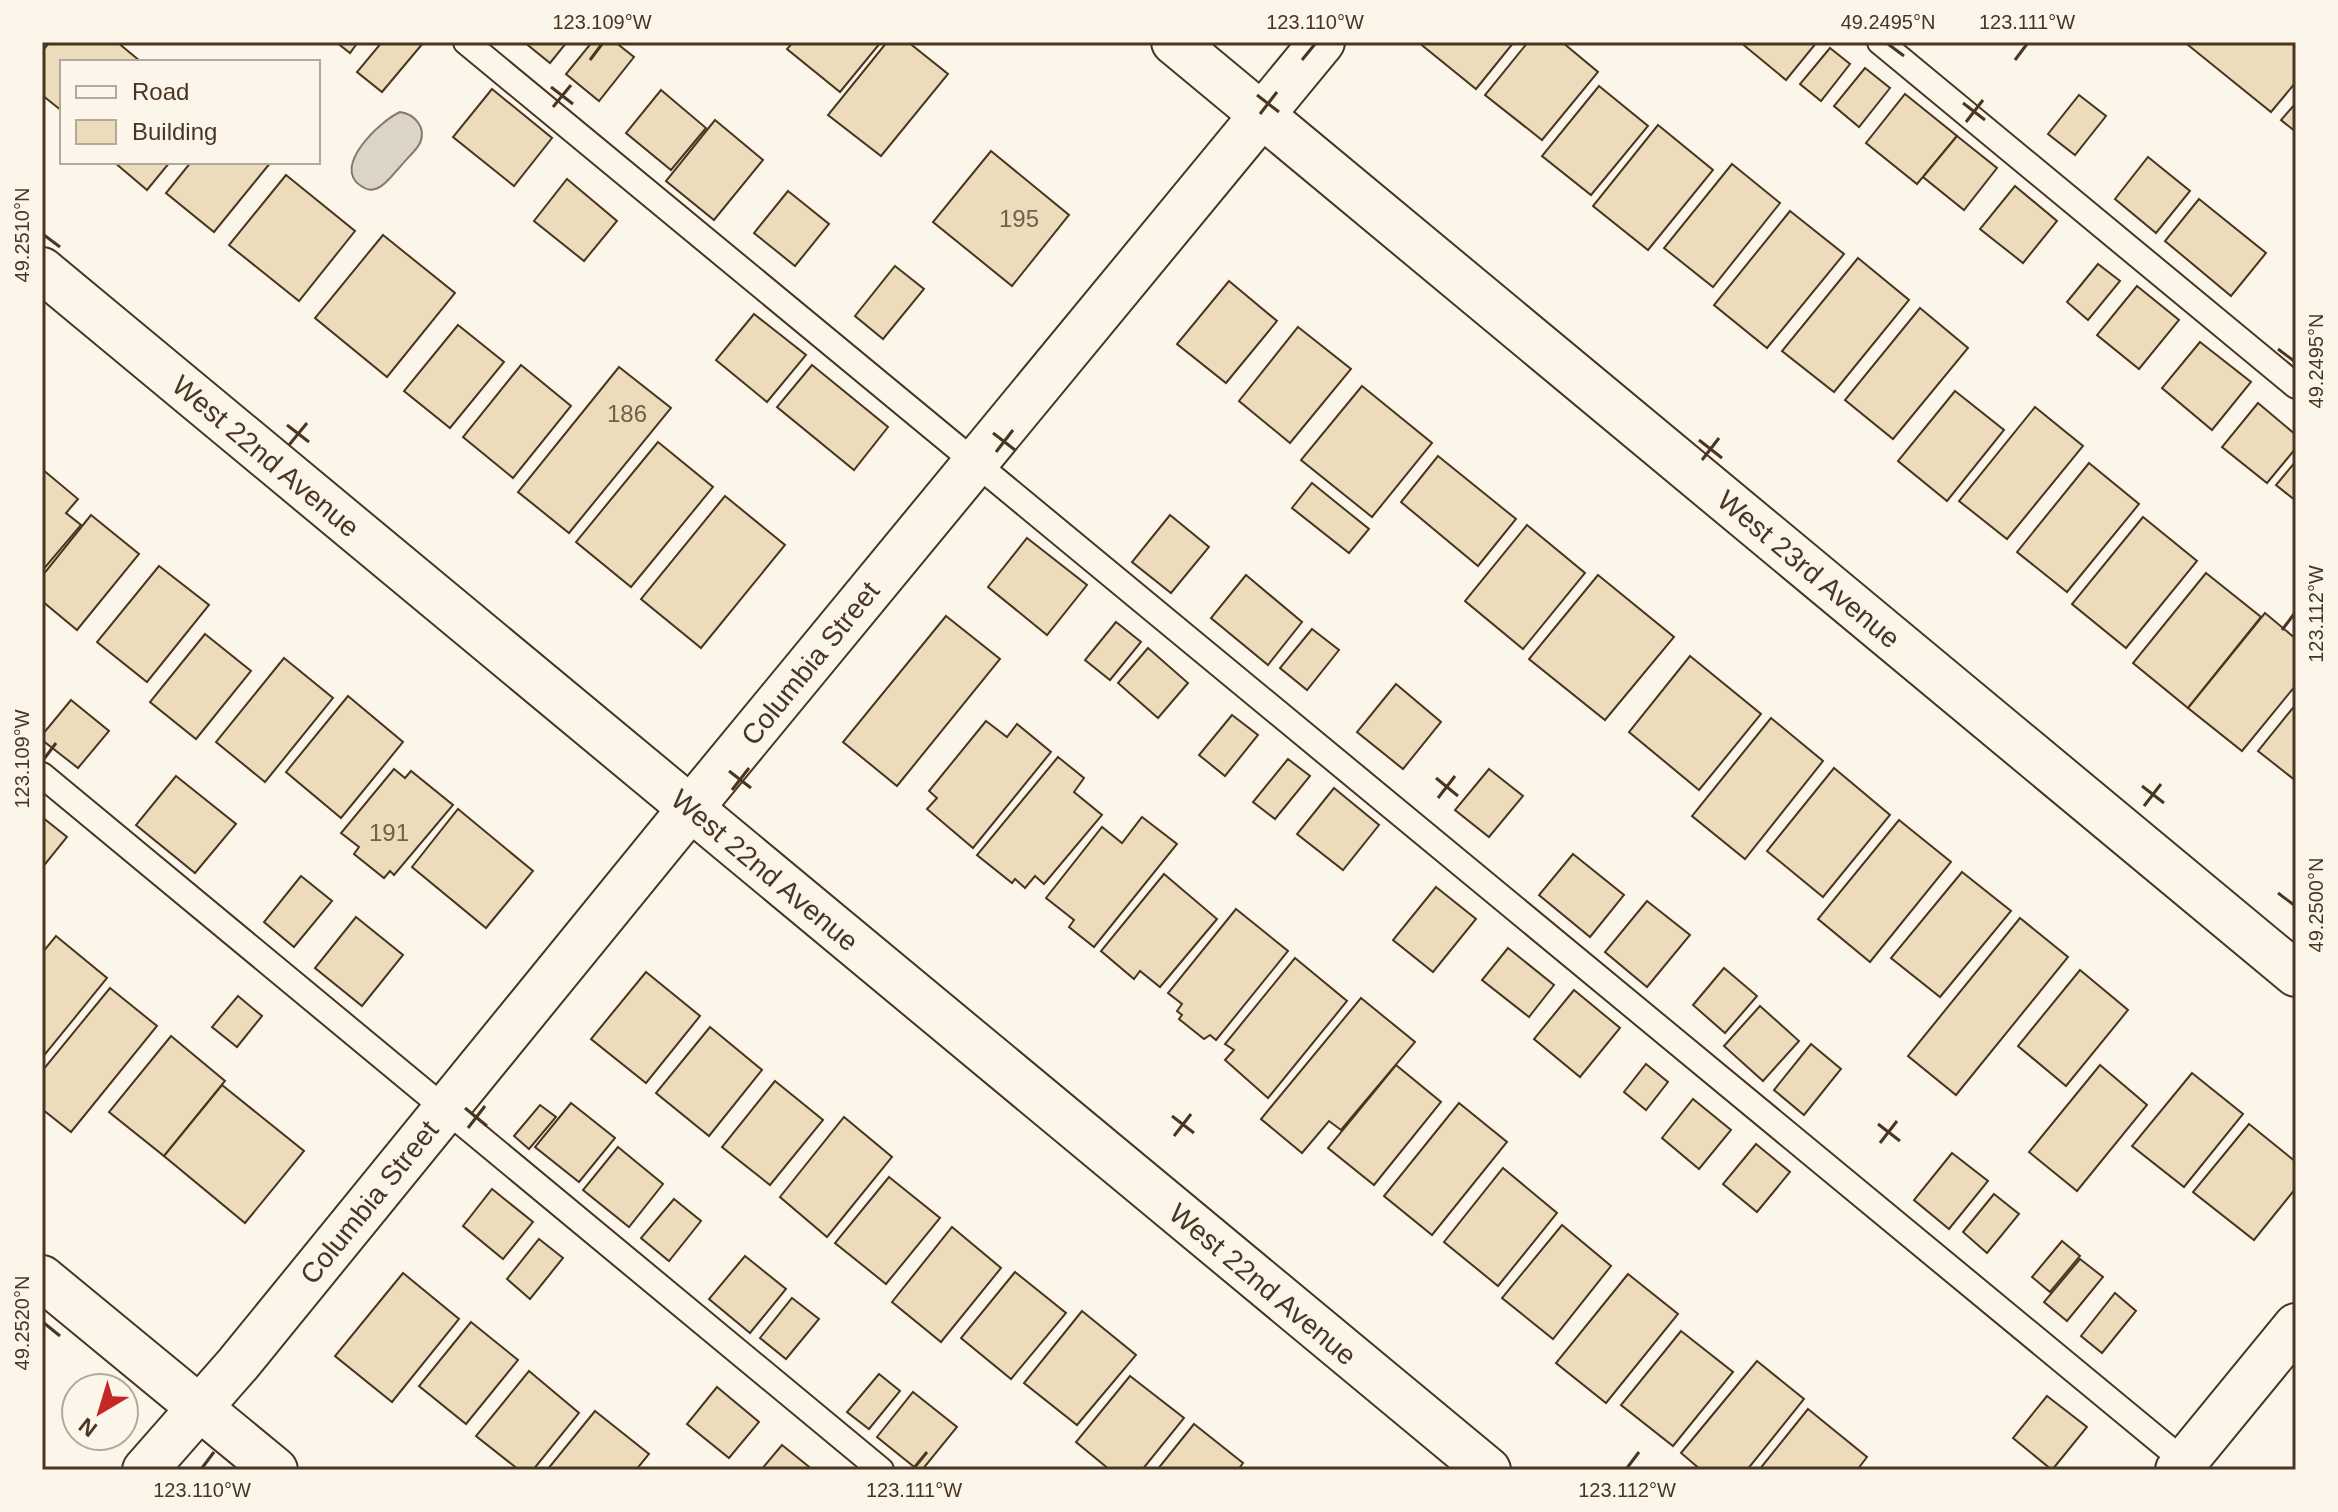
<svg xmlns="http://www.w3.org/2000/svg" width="2338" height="1512" font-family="Arial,sans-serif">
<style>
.water{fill:#dcd4c6;stroke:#887966;stroke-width:2}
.building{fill:#ecdcbc;stroke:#4a3520;stroke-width:2}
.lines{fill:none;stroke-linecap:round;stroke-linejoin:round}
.service-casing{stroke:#4a3520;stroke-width:28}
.minor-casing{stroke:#4a3520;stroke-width:48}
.service{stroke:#fbf6e9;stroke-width:24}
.minor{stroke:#fbf6e9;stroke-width:44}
.ticks{fill:none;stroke:#4a3520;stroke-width:3}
.labels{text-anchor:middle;stroke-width:6;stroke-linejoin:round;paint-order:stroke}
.number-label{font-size:24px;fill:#725f47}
.street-label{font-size:28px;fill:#4a3520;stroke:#fbf6e9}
.neatline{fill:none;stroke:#4a3520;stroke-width:3}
.ticks-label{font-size:20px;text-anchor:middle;fill:#4a3520}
</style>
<rect width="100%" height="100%" fill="#fbf6e9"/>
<!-- water -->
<path class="water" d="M400 112C414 114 427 127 420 143 416 151 406 159 400 167 393 174 387 184 378 188 371 191 367 190 361 186 331 167 380 121 400 112Z"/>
<!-- building -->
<g class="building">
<path d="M50 42H117L140 61 62 62V111L42 95V51Z"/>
<path d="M336 42H358L350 53Z"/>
<path d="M382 42H424L382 92 357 72Z"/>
<path d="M524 42H567L550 63Z"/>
<path d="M592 42H615L634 57 599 101 566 74Z"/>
<path d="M793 42H881L840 92 787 49Z"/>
<path d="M887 42H908L948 74 881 156 828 115Z"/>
<path d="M1418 42H1514L1476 89Z"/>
<path d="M1528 42H1562L1598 72 1542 140 1485 95Z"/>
<path d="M1740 42H1817L1786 80Z"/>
<path d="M2191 42H2296V82L2271 112 2188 45Z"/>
<path d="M1830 48 1850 64 1821 101 1800 84Z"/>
<path d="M1865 68 1890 88 1859 127 1834 106Z"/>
<path d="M1599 86 1648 126 1591 195 1542 156Z"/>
<path d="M492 89 552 138 514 186 453 137Z"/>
<path d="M661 90 706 128 671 170 626 133Z"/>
<path d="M1905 94 1957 136 1917 184 1866 143Z"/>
<path d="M2079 95 2106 116 2075 155 2048 134Z"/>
<path d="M2296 103V132L2281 120Z"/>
<path d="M715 120 763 160 714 220 666 181Z"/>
<path d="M1658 125 1713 170 1648 250 1593 206Z"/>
<path d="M1957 136 1997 168 1964 210 1923 177Z"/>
<path d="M991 151 1069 215 1012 286 933 222Z"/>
<path d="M2148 157 2190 191 2156 233 2115 199Z"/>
<path d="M114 162H170L147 190Z"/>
<path d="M191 162H271L214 232 166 193Z"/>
<path d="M1732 164 1780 203 1713 287 1664 248Z"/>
<path d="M286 175 355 231 299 301 229 245Z"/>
<path d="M567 179 617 221 584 261 534 221Z"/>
<path d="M2015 186 2057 221 2023 263 1980 229Z"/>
<path d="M788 191 829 224 795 266 754 233Z"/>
<path d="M2199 199 2266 253 2231 296 2165 241Z"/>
<path d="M1790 211 1844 254 1767 348 1714 305Z"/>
<path d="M383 235 455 293 387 377 315 318Z"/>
<path d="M1858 258 1909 300 1834 392 1782 351Z"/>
<path d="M2098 264 2120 281 2088 320 2067 302Z"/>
<path d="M895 266 924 289 883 339 855 316Z"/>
<path d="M1229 281 1277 321 1226 383 1177 344Z"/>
<path d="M2137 286 2179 320 2139 369 2097 335Z"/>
<path d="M1920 308 1968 348 1893 439 1845 400Z"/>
<path d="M754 314 806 355 767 402 716 360Z"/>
<path d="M458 325 504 362 450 428 404 391Z"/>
<path d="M1298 327 1351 369 1290 443 1239 401Z"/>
<path d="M2200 342 2251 382 2212 430 2162 388Z"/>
<path d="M521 365 571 406 513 478 463 437Z"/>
<path d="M812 365 888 427 854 470 777 407Z"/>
<path d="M619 367 671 408 569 533 518 492Z"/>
<path d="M1362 386 1432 443 1372 517 1301 460Z"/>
<path d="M1955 391 2004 430 1947 501 1898 461Z"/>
<path d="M2258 403 2296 435V448L2267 483 2222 447Z"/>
<path d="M2035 407 2083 446 2007 539 1959 501Z"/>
<path d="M658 442 713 487 631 587 576 542Z"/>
<path d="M1438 456 1516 519 1478 566 1401 502Z"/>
<path d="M2296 461V501L2276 485Z"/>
<path d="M2089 463 2139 504 2067 592 2017 552Z"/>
<path d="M42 469 78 499 66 513 81 525 42 571Z"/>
<path d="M1312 483 1369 529 1349 553 1292 508Z"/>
<path d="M725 496 785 545 701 648 641 599Z"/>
<path d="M91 515 139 554 77 630 42 601V576Z"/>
<path d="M1170 515 1209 547 1171 593 1132 562Z"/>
<path d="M2143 517 2197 561 2126 648 2072 604Z"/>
<path d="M1527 525 1585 573 1523 649 1465 601Z"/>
<path d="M1027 538 1087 585 1047 635 988 587Z"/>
<path d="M159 566 209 605 147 682 97 642Z"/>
<path d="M2206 573 2261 617 2188 708 2133 663Z"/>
<path d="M1246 575 1302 622 1268 665 1211 618Z"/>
<path d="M1598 575 1674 637 1605 720 1529 659Z"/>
<path d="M2265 613 2296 639V685L2242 751 2188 708Z"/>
<path d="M946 616 1000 659 897 786 843 742Z"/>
<path d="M1116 622 1141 642 1110 680 1085 660Z"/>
<path d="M1312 629 1339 650 1307 690 1280 668Z"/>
<path d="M205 634 251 671 196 739 150 702Z"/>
<path d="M1148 648 1188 683 1158 718 1118 683Z"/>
<path d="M1690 656 1761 714 1699 790 1629 732Z"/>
<path d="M284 658 333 698 265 782 216 742Z"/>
<path d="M1396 684 1441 722 1403 769 1357 732Z"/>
<path d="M348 696 403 742 341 818 286 772Z"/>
<path d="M71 700 109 731 78 768 42 740V735Z"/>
<path d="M2296 704V781L2258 751Z"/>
<path d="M1232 715 1258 735 1225 776 1199 755Z"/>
<path d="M1771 718 1823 761 1745 859 1692 816Z"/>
<path d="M986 721 1007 737 1017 724 1051 752 973 848 927 809 937 798 929 791Z"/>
<path d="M1058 757 1084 778 1074 792 1102 815 1044 884 1035 876 1025 888 1015 879 1012 883 977 855Z"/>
<path d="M1288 759 1310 776 1275 819 1253 802Z"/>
<path d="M1834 768 1890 815 1823 897 1767 851Z"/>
<path d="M394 769 405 778 411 771 453 805 394 875 390 871 384 878 354 854 359 847 341 833Z"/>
<path d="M1489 769 1523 796 1489 837 1455 810Z"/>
<path d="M176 776 236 824 195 873 136 825Z"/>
<path d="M1334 788 1379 825 1343 870 1297 834Z"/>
<path d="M458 809 533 871 486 928 412 867Z"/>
<path d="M42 817 67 837 42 868Z"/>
<path d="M1142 817 1177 844 1094 947 1069 927 1074 920 1046 898 1102 827 1122 843Z"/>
<path d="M1899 820 1951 862 1870 962 1818 919Z"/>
<path d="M1573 854 1624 895 1590 937 1539 895Z"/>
<path d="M1962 872 2011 911 1940 997 1891 958Z"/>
<path d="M1164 874 1217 919 1160 987 1140 971 1134 979 1101 951Z"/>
<path d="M301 876 332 901 294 947 264 922Z"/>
<path d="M1436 887 1476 919 1433 972 1393 940Z"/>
<path d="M1647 901 1690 935 1647 987 1605 952Z"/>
<path d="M1236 909 1288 951 1216 1040 1210 1035 1204 1039 1179 1019 1182 1015 1177 1011 1182 1004 1168 993Z"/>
<path d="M356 917 403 955 362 1006 315 968Z"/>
<path d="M2020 918 2068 957 1956 1095 1908 1056Z"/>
<path d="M56 936 107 978 42 1058V953Z"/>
<path d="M1508 948 1554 985 1529 1017 1482 980Z"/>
<path d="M1295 958 1347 1001 1268 1098 1225 1060 1234 1050 1225 1044Z"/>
<path d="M1724 968 1757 996 1725 1033 1693 1005Z"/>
<path d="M2080 970 2128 1010 2066 1086 2018 1046Z"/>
<path d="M646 972 700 1016 646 1083 591 1039Z"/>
<path d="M110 988 157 1026 71 1132 42 1109V1071Z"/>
<path d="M1574 990 1620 1028 1580 1077 1534 1039Z"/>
<path d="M238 996 262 1016 237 1047 212 1027Z"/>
<path d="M1361 998 1415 1042 1341 1130 1329 1121 1302 1153 1261 1119Z"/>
<path d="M1760 1006 1799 1041 1763 1081 1724 1046Z"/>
<path d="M710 1027 762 1070 709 1136 656 1093Z"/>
<path d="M171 1036 225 1081 164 1156 109 1112Z"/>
<path d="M1811 1044 1841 1069 1804 1115 1774 1090Z"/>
<path d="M1646 1064 1668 1082 1646 1110 1624 1092Z"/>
<path d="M1396 1065 1441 1102 1374 1185 1328 1148Z"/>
<path d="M2100 1065 2147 1105 2077 1191 2029 1152Z"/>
<path d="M2192 1073 2243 1114 2184 1187 2132 1146Z"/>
<path d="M775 1081 823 1120 770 1185 722 1147Z"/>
<path d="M222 1085 304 1151 245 1223 164 1156Z"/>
<path d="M1693 1099 1731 1130 1699 1169 1662 1138Z"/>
<path d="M571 1103 615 1138 579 1182 535 1147Z"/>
<path d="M1459 1103 1507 1142 1432 1235 1384 1196Z"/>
<path d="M540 1105 556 1117 529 1149 514 1136Z"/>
<path d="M844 1117 892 1157 827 1237 780 1197Z"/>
<path d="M2249 1124 2296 1162V1188L2254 1240 2193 1192Z"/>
<path d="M1756 1144 1790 1172 1757 1212 1723 1184Z"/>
<path d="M618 1147 663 1184 629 1227 583 1190Z"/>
<path d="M1952 1153 1988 1181 1949 1229 1914 1200Z"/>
<path d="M1503 1168 1557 1213 1498 1286 1444 1242Z"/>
<path d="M889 1177 940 1218 886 1284 835 1243Z"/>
<path d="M492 1189 533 1222 503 1259 463 1226Z"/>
<path d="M1994 1194 2019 1214 1987 1253 1963 1232Z"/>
<path d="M674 1199 701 1221 669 1261 641 1238Z"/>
<path d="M1562 1225 1611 1266 1553 1339 1502 1298Z"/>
<path d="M952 1227 1001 1268 941 1342 892 1302Z"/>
<path d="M539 1239 563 1258 530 1299 507 1279Z"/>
<path d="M2062 1241 2080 1256 2050 1292 2032 1277Z"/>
<path d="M745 1256 786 1289 750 1333 709 1299Z"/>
<path d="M2080 1259 2103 1277 2067 1321 2044 1302Z"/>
<path d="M1015 1272 1066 1313 1011 1379 961 1338Z"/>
<path d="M403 1273 459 1319 392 1402 335 1356Z"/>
<path d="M1628 1274 1678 1314 1606 1403 1556 1363Z"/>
<path d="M2115 1293 2136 1311 2102 1353 2081 1336Z"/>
<path d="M792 1298 819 1319 786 1359 760 1338Z"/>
<path d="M1082 1311 1136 1355 1077 1425 1024 1383Z"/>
<path d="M471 1322 518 1360 466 1424 419 1386Z"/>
<path d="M1681 1331 1733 1372 1673 1446 1621 1405Z"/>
<path d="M1757 1361 1804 1399 1747 1470H1701L1681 1453Z"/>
<path d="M529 1371 579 1413 533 1470H519L476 1436Z"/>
<path d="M879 1374 900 1391 869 1429 847 1412Z"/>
<path d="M1130 1376 1184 1418 1142 1470H1110L1076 1442Z"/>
<path d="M717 1387 759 1422 729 1458 687 1424Z"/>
<path d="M913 1392 957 1427 922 1470H918L877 1437Z"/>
<path d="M2047 1396 2087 1427 2052 1470 2013 1438Z"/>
<path d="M1808 1409 1867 1457 1857 1470H1759Z"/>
<path d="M595 1411 649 1454 636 1470H547Z"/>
<path d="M1194 1424 1243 1463 1238 1470H1157Z"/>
<path d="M782 1445 813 1470H761Z"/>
</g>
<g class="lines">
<defs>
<g id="service">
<path d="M466 42 2191 1467"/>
<path d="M1880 42 2296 386"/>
<path d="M42 775 881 1470"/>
</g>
<g id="minor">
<path d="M1174 42 2296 974"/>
<path d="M42 270 1488 1470"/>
<path d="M42 1278 275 1470"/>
<path d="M145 1470 238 1364 690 809 1322 42"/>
<path d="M2178 1470 2296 1326"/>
</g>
</defs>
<!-- service casing -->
<use href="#service" class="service-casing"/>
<!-- minor casing -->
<use href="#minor" class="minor-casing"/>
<!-- service -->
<use href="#service" class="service"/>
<!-- minor -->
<use href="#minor" class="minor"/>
</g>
<!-- ticks -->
<path class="ticks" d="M1888 44 1904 56M590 60 602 44M1302 60 1315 44M2015 60 2027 44M551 87 573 104M1257 95 1279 112M1963 103 1985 120M553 107 571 85M1260 114 1277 92M1966 122 1983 100M44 235 60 247M2278 349 2294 361M287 425 309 442M993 433 1015 450M1699 440 1722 458M289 445 307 423M996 452 1013 430M1702 460 1719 438M2282 630 2294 614M44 759 56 743M729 771 751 788M1436 778 1458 796M2142 786 2164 803M732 790 749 768M1438 798 1455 776M2144 806 2161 784M2278 893 2294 905M465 1108 487 1126M1172 1116 1194 1133M1878 1124 1900 1141M468 1128 485 1106M1174 1136 1191 1114M1880 1143 1897 1121M44 1323 60 1336M202 1468 214 1452M914 1468 927 1452M1627 1468 1639 1452"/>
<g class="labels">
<!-- number labels -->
<g class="number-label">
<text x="1019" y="227">195</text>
<text x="627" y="422">186</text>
<text x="389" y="841">191</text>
</g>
<!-- street labels -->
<g class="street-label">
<text transform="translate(266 456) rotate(40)" y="10">West 22nd Avenue</text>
<text transform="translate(1809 569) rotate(40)" y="10">West 23rd Avenue</text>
<text transform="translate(810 663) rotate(-51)" y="10">Columbia Street</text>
<text transform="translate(765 870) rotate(40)" y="10">West 22nd Avenue</text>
<text transform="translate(369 1202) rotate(-51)" y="10">Columbia Street</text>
<text transform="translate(1263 1284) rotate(40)" y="10">West 22nd Avenue</text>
</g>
</g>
<!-- border -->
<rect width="2338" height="1512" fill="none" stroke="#fbf6e9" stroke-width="88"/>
<!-- legend -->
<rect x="60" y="60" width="260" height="104" fill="#fbf6e9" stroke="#b4a999" stroke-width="2"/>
<rect x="76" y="86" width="40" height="12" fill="#fbf6e9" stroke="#b4a999" stroke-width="2"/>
<text x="132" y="100" font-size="24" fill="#4a3520">Road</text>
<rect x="76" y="120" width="40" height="24" fill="#ecdcbc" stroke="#b4a999" stroke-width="2"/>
<text x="132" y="140" font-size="24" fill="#4a3520">Building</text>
<!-- north arrow -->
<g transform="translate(100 1412) rotate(218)"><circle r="38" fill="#fbf6e9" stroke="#b4a999" stroke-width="2"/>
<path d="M0-6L14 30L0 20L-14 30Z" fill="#c62828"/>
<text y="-12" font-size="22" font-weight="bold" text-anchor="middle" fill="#4a3520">N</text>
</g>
<rect x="44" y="44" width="2250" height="1424" class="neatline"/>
<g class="ticks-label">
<text x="602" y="29">123.109°W</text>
<text x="1315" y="29">123.110°W</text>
<text x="1888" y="29">49.2495°N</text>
<text x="2027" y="29">123.111°W</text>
<text transform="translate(22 235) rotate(-90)" y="7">49.2510°N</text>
<text transform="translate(2316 361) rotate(-90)" y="7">49.2495°N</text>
<text transform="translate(2316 614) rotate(-90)" y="7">123.112°W</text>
<text transform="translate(22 759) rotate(-90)" y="7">123.109°W</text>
<text transform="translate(2316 905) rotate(-90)" y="7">49.2500°N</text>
<text transform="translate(22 1323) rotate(-90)" y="7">49.2520°N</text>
<text x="202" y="1497">123.110°W</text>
<text x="914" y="1497">123.111°W</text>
<text x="1627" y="1497">123.112°W</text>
</g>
</svg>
